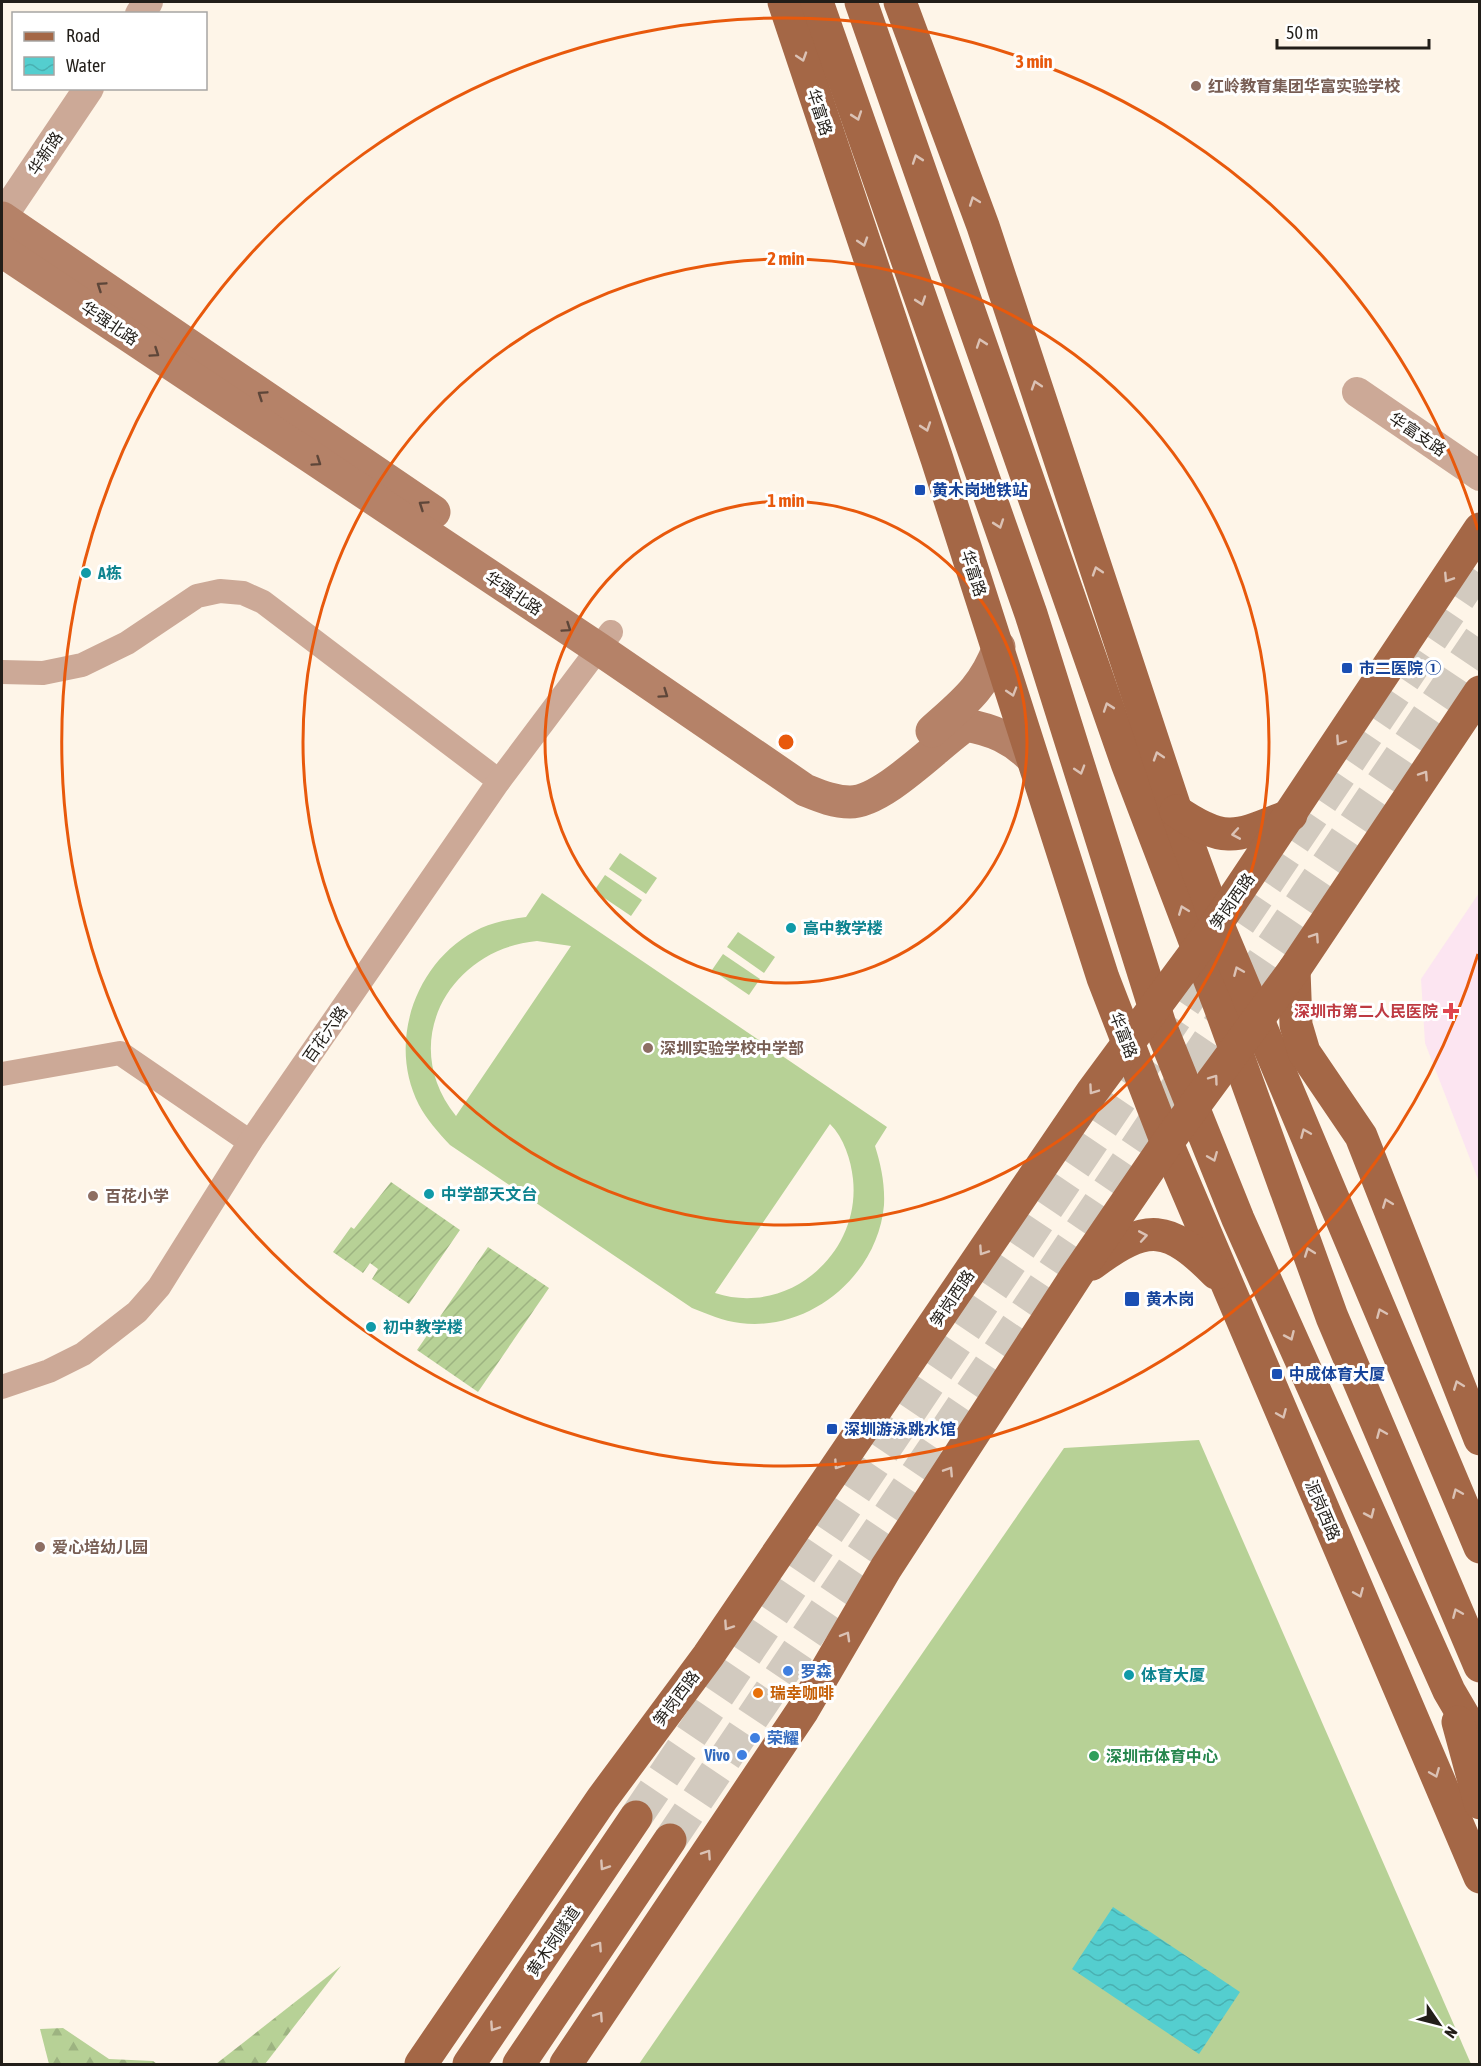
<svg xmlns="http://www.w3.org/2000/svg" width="1481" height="2066" font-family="'Asap Condensed','Noto Sans SC',sans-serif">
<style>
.medical{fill:#fce5f1}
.grass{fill:#b7d196;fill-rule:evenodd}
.forest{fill:url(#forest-firs)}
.garden{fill:url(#garden-furrows)}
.water{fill:url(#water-waves)}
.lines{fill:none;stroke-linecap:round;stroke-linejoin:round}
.primary-tunnel{stroke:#d2cabf;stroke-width:33;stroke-dasharray:33 16;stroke-linecap:butt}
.minor{stroke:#cca997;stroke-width:24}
.tertiary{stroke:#cca997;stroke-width:30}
.secondary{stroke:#b58268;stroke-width:33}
.primary{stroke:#a46746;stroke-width:33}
.oneway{stroke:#dbc2b5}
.oneway2{stroke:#5d4639}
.ring{fill:none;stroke:#e8590c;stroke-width:3}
.education-dot{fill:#8d6e63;stroke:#fff;stroke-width:2}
.transit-dot{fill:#1a4fb4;stroke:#fff;stroke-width:2}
.culture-dot{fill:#0f9aa8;stroke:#fff;stroke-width:2}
.health-dot{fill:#e0444e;stroke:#fff;stroke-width:2}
.shop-dot{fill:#3f7fe0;stroke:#fff;stroke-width:2}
.food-dot{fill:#e8710a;stroke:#fff;stroke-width:2}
.leisure-dot{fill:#2e9e5b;stroke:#fff;stroke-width:2}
.labels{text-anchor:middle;stroke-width:6;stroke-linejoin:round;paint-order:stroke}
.education-label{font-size:16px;font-weight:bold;fill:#785e54;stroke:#fff;text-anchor:start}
.street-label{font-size:16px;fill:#221e19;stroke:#fff}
.transit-label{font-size:16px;font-weight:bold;fill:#164399;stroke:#fff;text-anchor:start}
.culture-label{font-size:16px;font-weight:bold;fill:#0d838f;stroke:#fff;text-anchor:start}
.health-label{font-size:16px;font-weight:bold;fill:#be3a42;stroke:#fff;text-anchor:end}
.shop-label{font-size:16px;font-weight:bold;fill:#366cbe;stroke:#fff;text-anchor:start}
.food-label{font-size:16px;font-weight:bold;fill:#c56008;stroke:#fff;text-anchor:start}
.leisure-label{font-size:16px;font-weight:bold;fill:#27864d;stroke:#fff;text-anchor:start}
.centre{fill:#e8590c;stroke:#fff;stroke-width:3}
.ring-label{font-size:18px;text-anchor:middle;font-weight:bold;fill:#e8590c;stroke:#fff;stroke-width:6;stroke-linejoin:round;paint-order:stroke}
</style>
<defs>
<pattern id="forest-firs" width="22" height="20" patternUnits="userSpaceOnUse" patternTransform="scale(1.5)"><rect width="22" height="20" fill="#b7d196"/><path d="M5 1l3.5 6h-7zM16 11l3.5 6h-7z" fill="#9db381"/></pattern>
<pattern id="garden-furrows" width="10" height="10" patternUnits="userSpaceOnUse" patternTransform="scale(1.5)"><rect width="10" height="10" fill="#b7d196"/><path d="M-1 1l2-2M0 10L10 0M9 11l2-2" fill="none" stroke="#9db381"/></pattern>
<pattern id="water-waves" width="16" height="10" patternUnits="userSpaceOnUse" patternTransform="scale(1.5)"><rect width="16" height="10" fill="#54cecf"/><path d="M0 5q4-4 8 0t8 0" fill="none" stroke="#49b0b1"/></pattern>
</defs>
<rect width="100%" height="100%" fill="#fef5e8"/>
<!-- medical -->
<path class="medical" d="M1479 893V1182L1425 1043 1421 979Z"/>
<!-- grass -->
<g class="grass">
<path d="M620 853 657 878 646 894 609 869Z"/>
<path d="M605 875 642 900 631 916 594 891Z"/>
<path d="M542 893 887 1127 875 1146C881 1165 885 1184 884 1205 878 1275 810 1332 740 1323 723 1321 707 1314 692 1308L450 1145C438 1132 427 1120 419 1105 386 1041 417 958 481 928 495 922 511 919 526 917ZM537 941 571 946 456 1116C397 1043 449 949 537 941ZM830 1124C844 1138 851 1160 853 1179 861 1254 788 1317 715 1293Z"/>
<path d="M738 932 775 957 764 973 727 947Z"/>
<path d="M723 954 760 979 749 995 712 970Z"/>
<path d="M1199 1440 1471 2064H639L1064 1448Z"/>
</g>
<!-- forest -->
<g class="forest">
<path d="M341 1966 265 2064H216Z"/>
<path d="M63 2028 109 2059 153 2061 157 2064H49L40 2029Z"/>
</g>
<!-- garden -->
<g class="garden">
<path d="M391 1182 460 1230 409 1304 372 1279 378 1269 370 1263 363 1273 333 1252 351 1227 354 1229Z"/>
<path d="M488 1247 549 1288 478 1392 417 1350Z"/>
</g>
<!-- water -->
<path class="water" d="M1113 1907 1240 1992 1199 2054 1072 1969Z"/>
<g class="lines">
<!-- primary-tunnel -->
<g class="primary-tunnel">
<path d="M636 1817 1480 567"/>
<path d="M670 1840 1480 638"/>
</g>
<!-- minor -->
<g class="minor">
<path d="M2 672 43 673 82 665 127 643 197 596 220 591 243 593 263 602 499 781"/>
<path d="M2 1074 120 1053 250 1142"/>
<path d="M2 1387 49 1371 83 1354 137 1312 159 1287 250 1142 499 781 611 632"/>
</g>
<!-- tertiary -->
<g class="tertiary">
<path d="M140 14 148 2"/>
<path d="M2 217 89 88"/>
<path d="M1357 392 1480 476"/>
</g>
<!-- secondary -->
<g class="secondary">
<path d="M2 218 434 512"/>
<path d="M2 251 599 649 805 790C820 796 834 802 850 802 883 802 937 745 966 725 993 730 1012 738 1032 758"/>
<path d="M932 731C963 703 984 688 999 647"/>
</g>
<!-- primary -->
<g class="primary">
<path d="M784 2 937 459 1103 978 1167 1143 1480 1877"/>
<path d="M817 2 1031 614 1160 1025 1238 1219 1449 1691 1480 1744"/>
<path d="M861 2 1127 763 1219 1004 1332 1317 1480 1666"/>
<path d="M900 2 983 226 1176 811 1217 923 1480 1547"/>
<path d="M1176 811C1227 846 1238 836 1291 815"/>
<path d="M1294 970 1296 1025 1304 1052 1361 1136 1480 1439"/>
<path d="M1092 1264C1147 1222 1169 1225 1216 1273"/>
<path d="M1458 1722 1480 1803"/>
<path d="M421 2064 602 1799 708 1656 1092 1092 1217 923 1480 529"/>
<path d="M469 2064 636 1817"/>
<path d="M519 2064 670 1840"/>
<path d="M566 2064 803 1710 886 1568 1076 1276 1167 1143 1294 970 1480 692"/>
</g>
</g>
<!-- one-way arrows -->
<defs><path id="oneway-chevron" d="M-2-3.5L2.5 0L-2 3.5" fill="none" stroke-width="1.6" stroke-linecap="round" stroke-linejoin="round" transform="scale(1.5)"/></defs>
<g class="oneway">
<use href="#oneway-chevron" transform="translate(802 57) rotate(72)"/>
<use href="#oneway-chevron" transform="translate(857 116) rotate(71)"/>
<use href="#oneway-chevron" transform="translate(917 159) rotate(-109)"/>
<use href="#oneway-chevron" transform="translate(974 201) rotate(-110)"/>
<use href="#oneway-chevron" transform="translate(863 242) rotate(72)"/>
<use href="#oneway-chevron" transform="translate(921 301) rotate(71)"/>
<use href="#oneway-chevron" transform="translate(981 343) rotate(-109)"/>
<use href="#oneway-chevron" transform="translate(1036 385) rotate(-108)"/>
<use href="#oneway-chevron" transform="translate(926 427) rotate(71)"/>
<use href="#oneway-chevron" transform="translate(999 524) rotate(71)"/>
<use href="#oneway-chevron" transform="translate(1097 571) rotate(-108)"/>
<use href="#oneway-chevron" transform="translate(1448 578) rotate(123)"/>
<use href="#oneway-chevron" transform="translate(1012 692) rotate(73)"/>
<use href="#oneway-chevron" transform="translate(1108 707) rotate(-109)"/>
<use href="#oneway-chevron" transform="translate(1340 741) rotate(124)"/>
<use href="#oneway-chevron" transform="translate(1158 756) rotate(-108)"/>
<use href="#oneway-chevron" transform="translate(1080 770) rotate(73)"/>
<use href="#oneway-chevron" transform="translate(1424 775) rotate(-56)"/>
<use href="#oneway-chevron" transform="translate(1236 834) rotate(170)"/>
<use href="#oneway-chevron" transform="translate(1183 910) rotate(-111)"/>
<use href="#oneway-chevron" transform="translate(1315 937) rotate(-56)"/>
<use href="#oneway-chevron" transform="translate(1238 971) rotate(-113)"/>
<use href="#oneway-chevron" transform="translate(1214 1079) rotate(-54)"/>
<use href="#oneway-chevron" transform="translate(1093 1090) rotate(125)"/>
<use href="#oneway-chevron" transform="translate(1305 1133) rotate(-113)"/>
<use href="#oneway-chevron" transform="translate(1213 1157) rotate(68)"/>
<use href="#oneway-chevron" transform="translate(1387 1203) rotate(-111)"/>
<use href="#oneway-chevron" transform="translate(1143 1236) rotate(-10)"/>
<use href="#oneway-chevron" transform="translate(983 1251) rotate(124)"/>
<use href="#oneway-chevron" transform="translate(1309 1252) rotate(-110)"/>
<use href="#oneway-chevron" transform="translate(1381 1313) rotate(-113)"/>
<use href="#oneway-chevron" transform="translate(1290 1336) rotate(66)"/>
<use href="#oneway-chevron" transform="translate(1458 1385) rotate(-111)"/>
<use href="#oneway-chevron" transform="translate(1282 1414) rotate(67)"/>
<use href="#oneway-chevron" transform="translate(1381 1433) rotate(-113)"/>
<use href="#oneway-chevron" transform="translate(838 1465) rotate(124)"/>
<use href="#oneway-chevron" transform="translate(949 1471) rotate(-57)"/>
<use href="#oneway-chevron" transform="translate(1457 1493) rotate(-113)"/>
<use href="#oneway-chevron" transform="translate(1370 1514) rotate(66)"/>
<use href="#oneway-chevron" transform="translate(1359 1593) rotate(67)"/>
<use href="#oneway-chevron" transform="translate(1457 1613) rotate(-113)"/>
<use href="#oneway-chevron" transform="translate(728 1626) rotate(124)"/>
<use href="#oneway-chevron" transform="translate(846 1636) rotate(-60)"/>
<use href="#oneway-chevron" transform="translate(1435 1773) rotate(68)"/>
<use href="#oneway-chevron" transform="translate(707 1854) rotate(-56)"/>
<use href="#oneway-chevron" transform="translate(604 1866) rotate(124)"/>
<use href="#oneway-chevron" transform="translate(598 1946) rotate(-56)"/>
<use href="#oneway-chevron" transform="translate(599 2016) rotate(-56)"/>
<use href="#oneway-chevron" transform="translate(494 2027) rotate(124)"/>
</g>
<g class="oneway2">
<use href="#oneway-chevron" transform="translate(101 286) rotate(-146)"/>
<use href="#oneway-chevron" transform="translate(155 353) rotate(34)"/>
<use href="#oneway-chevron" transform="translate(262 395) rotate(-146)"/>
<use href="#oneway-chevron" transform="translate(317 462) rotate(34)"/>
<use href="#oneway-chevron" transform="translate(423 505) rotate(-146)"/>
<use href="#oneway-chevron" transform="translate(567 628) rotate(34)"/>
<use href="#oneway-chevron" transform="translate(664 694) rotate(35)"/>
</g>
<!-- distance rings -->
<g class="ring">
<circle cx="786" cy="742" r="241"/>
<circle cx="786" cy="742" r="483"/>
<path d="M1478 954A724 724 0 1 1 1478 530"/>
</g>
<!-- markers -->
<g class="education-dot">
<circle cx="1196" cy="86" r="6"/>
<circle cx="648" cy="1048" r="6"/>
<circle cx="93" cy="1196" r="6"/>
<circle cx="40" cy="1547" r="6"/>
</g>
<g class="transit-dot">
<rect x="914" y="484" width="12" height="12" rx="3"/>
<rect x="1341" y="662" width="12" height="12" rx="3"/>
<rect x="1124" y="1291" width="16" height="16" rx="3"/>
<rect x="1271" y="1368" width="12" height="12" rx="3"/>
<rect x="826" y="1423" width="12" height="12" rx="3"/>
</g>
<g class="culture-dot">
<circle cx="86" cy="573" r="6"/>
<circle cx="791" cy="928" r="6"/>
<circle cx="429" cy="1194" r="6"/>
<circle cx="371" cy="1327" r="6"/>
<circle cx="1129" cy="1675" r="6"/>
</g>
<path class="health-dot" d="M1448 1002h6v6h6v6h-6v6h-6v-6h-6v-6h6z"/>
<g class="shop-dot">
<circle cx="788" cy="1671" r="6"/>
<circle cx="755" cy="1738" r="6"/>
<circle cx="742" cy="1755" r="6"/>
</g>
<circle class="food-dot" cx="758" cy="1693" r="6"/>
<circle class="leisure-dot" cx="1094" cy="1756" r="6"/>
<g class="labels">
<!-- education labels -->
<g class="education-label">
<text x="1208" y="92">红岭教育集团华富实验学校</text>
<text x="660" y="1054">深圳实验学校中学部</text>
<text x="105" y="1202">百花小学</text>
<text x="52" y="1553">爱心培幼儿园</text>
</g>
<!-- street labels -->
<g class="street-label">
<text transform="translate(820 112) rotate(72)" y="6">华富路</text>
<text transform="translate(45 153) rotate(-56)" y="6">华新路</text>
<text transform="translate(110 323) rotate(34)" y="6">华强北路</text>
<text transform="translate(1418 434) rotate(34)" y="6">华富支路</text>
<text transform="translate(974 573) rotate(72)" y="6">华富路</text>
<text transform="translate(514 593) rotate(34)" y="6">华强北路</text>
<text transform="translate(1232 901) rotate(-55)" y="6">笋岗西路</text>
<text transform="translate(325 1034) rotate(-55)" y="6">百花六路</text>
<text transform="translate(1124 1035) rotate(69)" y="6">华富路</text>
<text transform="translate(952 1298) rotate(-56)" y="6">笋岗西路</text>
<text transform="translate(1323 1510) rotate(67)" y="6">泥岗西路</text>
<text transform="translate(676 1698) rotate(-53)" y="6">笋岗西路</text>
<text transform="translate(553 1941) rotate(-56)" y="6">黄木岗隧道</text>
</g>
<!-- transit labels -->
<g class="transit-label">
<text x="932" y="496">黄木岗地铁站</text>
<text x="1359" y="674">市二医院 ①</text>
<text x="1146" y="1305">黄木岗</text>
<text x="1289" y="1380">中成体育大厦</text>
<text x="844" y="1435">深圳游泳跳水馆</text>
</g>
<!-- culture labels -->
<g class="culture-label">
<text x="98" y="579">A栋</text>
<text x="803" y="934">高中教学楼</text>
<text x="441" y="1200">中学部天文台</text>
<text x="383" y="1333">初中教学楼</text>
<text x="1141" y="1681">体育大厦</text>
</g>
<!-- health labels -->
<g class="health-label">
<text x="1438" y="1017">深圳市第二人民医院</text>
</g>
<!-- shop labels -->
<g class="shop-label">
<text x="800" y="1677">罗森</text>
<text x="767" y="1744">荣耀</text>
<text x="730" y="1761" text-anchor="end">Vivo</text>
</g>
<!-- food labels -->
<g class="food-label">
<text x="770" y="1699">瑞幸咖啡</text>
</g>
<!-- leisure labels -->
<g class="leisure-label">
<text x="1106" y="1762">深圳市体育中心</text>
</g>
</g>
<circle cx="786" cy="742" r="9" class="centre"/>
<g class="ring-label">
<text x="1034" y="68">3 min</text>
<text x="786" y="265">2 min</text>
<text x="786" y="507">1 min</text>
</g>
<!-- border -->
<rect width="1481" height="2066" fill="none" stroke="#221e19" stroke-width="6"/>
<!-- legend -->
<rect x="12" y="12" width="195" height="78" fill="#ffffff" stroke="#a7a5a3" stroke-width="1.5"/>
<rect x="24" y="32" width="30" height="9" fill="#a46746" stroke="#a7a5a3" stroke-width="1.5"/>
<text x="66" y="42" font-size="18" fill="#221e19">Road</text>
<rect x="24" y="57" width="30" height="18" fill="url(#water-waves)" stroke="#a7a5a3" stroke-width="1.5"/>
<text x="66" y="72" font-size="18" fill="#221e19">Water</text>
<!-- north arrow -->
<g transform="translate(1439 2024) rotate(125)" stroke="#ffffff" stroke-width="4.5" paint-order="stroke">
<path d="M0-4.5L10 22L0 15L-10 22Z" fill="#221e19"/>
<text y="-9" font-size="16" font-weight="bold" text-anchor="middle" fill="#221e19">N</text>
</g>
<!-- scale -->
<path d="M1277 39v9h152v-9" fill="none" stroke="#221e19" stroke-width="3"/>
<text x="1286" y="39" font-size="18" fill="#221e19" stroke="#ffffff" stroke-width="4.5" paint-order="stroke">50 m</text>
</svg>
